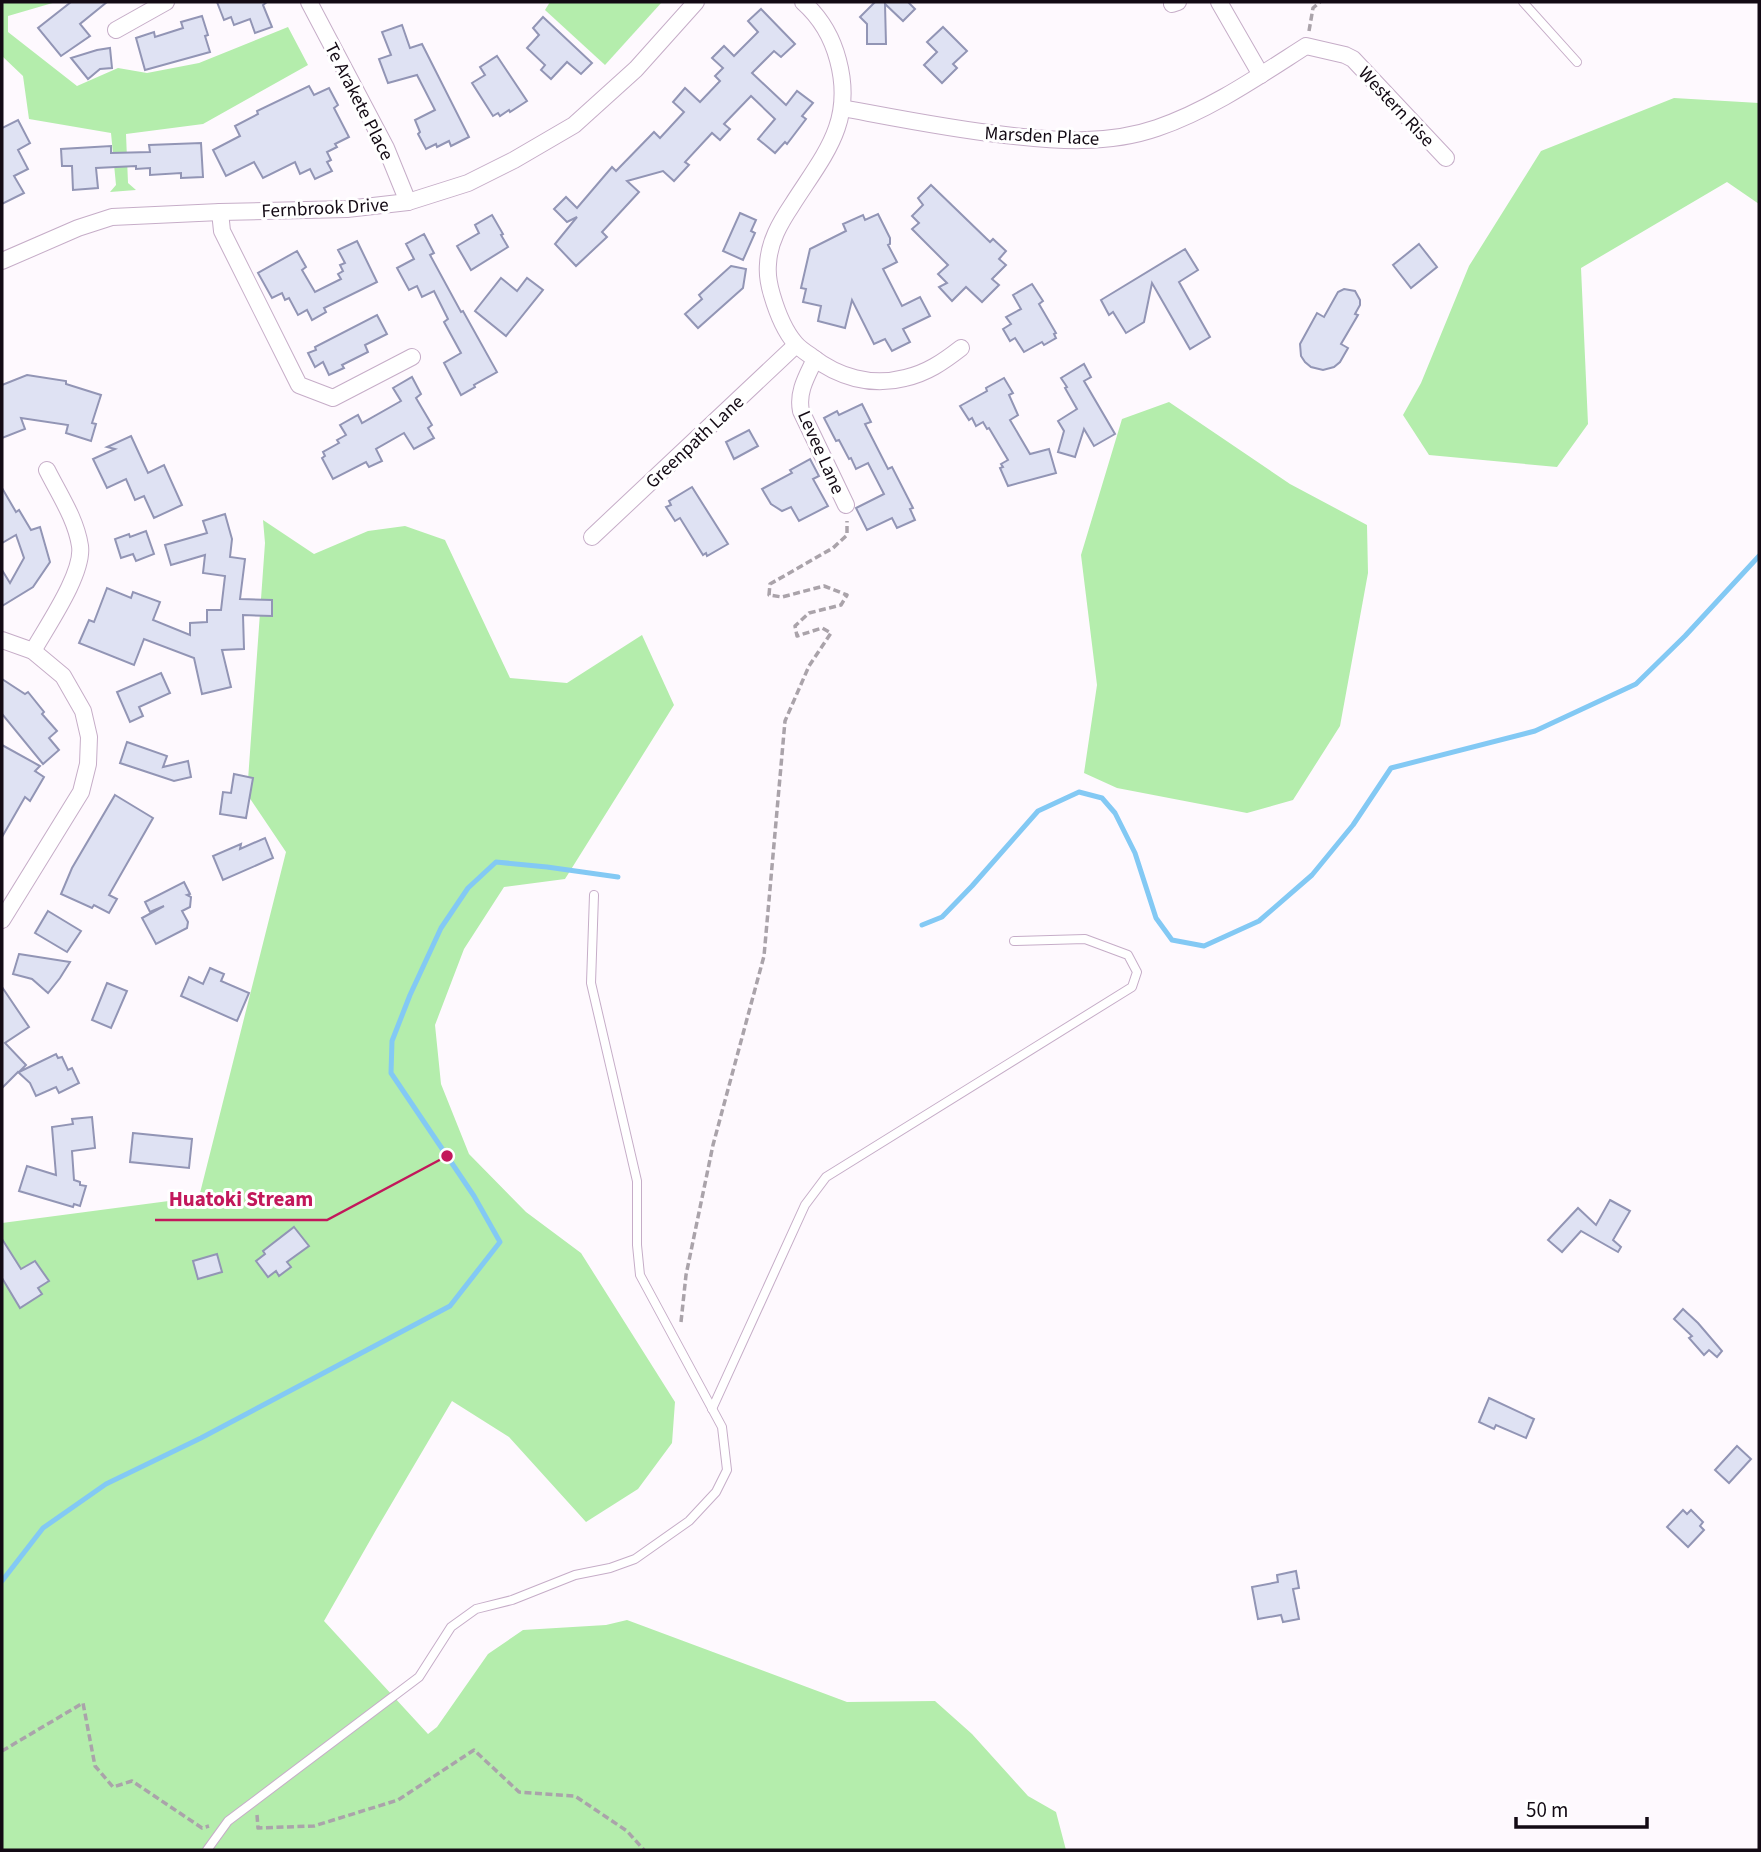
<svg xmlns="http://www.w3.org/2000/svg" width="1761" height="1852" font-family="'Source Sans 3',sans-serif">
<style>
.green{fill:#b4edac}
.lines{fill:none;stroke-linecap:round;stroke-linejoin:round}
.stream{stroke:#83c9f4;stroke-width:5}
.building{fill:#dfe2f3;stroke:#9295b5;stroke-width:2}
.lane-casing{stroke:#c6adc8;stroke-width:10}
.street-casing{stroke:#c6adc8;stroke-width:18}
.path{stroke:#aaa3aa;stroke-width:3.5;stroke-dasharray:7 3.5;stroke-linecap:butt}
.lane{stroke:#fff;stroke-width:8}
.street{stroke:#fff;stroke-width:16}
.labels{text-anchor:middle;stroke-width:6;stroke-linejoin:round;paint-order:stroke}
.street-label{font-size:19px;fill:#130a14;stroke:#fff}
.leader{fill:none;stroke:#c2185b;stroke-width:2.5}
.callout-dot{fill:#c2185b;stroke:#fff;stroke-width:2.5}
.callout-label{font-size:21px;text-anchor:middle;font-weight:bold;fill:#c2185b;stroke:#fff;stroke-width:6;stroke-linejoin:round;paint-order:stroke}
</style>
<rect width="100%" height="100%" fill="#fef9fe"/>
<!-- green -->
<g class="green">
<path d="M2 2H56L8 16V32L77 86 118 68 147 73 199 63 288 27 308 65 203 124 126 134 128 183 136 190 110 192 116 185 111 133 29 119 23 76 2 56Z"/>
<path d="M550 2H662L605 65 545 10Z"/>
<path d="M1674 98 1759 103V204L1727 182 1581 268 1588 424 1557 467 1429 455 1403 415 1421 383 1469 266 1541 151Z"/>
<path d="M1169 402 1290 484 1367 525 1368 573 1340 726 1293 800 1247 813 1117 788 1084 773 1097 685 1081 555 1122 419Z"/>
<path d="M263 520 314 554 368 531 405 526 445 540 510 678 567 683 642 635 674 705 565 879 504 887 464 949 435 1025 441 1084 469 1154 526 1212 581 1253 675 1402 672 1443 638 1489 586 1522 509 1437 452 1401 376 1530 324 1621 428 1734 437 1727 488 1654 523 1630 606 1625 627 1620 847 1702 935 1701 972 1734 1028 1796 1056 1812 1066 1850H2V1223L199 1197 286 852 247 794 265 543Z"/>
</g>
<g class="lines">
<!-- stream -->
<g class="stream">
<path d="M922 925 942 917 972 886 1038 811 1079 792 1102 798 1115 813 1135 853 1156 918 1172 940 1204 946 1259 921 1312 875 1353 825 1391 768 1535 731 1636 684 1685 636 1759 556"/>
<path d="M2 1581 43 1528 106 1484 201 1438 450 1306 500 1242 474 1196 391 1073 392 1041 410 995 441 928 468 888 496 862 547 867 618 877"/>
</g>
</g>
<!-- building -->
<g class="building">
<path d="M71 2H107L80 24 90 36 61 56 38 28Z"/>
<path d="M217 2H267L263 5 272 27 255 33 250 19 234 25 231 17 224 20Z"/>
<path d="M875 2H908L915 9 903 21 885 4 886 44H867V24L860 17Z"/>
<path d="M761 9 795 44 781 57 774 51 752 73 786 105 797 91 813 103 802 116 806 119 787 144 785 142 775 153 758 139 775 119 751 96 724 124 730 129 720 140 712 133 685 162 689 165 674 181 663 171 627 181 639 192 602 232 607 237 576 266 555 244 577 217 567 222 554 209 566 197 577 208 612 167 616 171 654 132 660 138 684 112 673 102 685 88 700 102 720 81 715 76 723 68 712 58 724 46 734 56 758 32 748 21Z"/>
<path d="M202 16 208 35 205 36 210 52 145 70 136 38 154 32 155 37 183 28 181 22Z"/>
<path d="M543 17 592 63 581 74 567 62 551 79 541 70 545 65 527 48 539 35 533 28Z"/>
<path d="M402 25 410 48 422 44 469 137 451 146 449 141 437 147 436 144 426 149 418 134 420 132 415 120 435 110 417 75 388 83 379 59 391 55 382 32Z"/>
<path d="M943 27 967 51 953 64 957 68 942 83 924 65 937 52 927 42Z"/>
<path d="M110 48 112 68 100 69 88 79 71 58 97 50Z"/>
<path d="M497 56 527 101 510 112 509 110 500 116 498 113 493 116 472 83 485 75 480 67Z"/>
<path d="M309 86 314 95 329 88 338 105 334 108 349 137 335 144 337 147 327 152 331 160 327 162 332 171 315 179 310 169 300 174 295 162 263 178 254 162 226 176 213 150 240 136 235 126 258 114 257 111Z"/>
<path d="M18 120 30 143 18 150 28 169 14 176 24 193 2 204V128Z"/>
<path d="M201 143 203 177 181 178V173L150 175V168L136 169V166L96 168 98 188 73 190 72 166H62L61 149 111 146V153L150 152 149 145Z"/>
<path d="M931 185 990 242 993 239 1006 251 999 259 1006 265 992 279 999 285 982 302 966 287 952 301 939 287 947 283 938 274 948 265 912 229 919 223 912 216 923 205 918 198Z"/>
<path d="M740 213 756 220 751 231 755 233 743 260 723 251Z"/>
<path d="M878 214 890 238V244L888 245 897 262 883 269 902 306 920 297 930 316 903 329 910 342 892 351 885 339 874 344 852 300 845 328 818 321 821 306 803 302 806 289 801 288 810 249 846 231 843 224 863 215 865 220Z"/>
<path d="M492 215 503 234 501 235 508 247 471 270 457 246 479 233 475 225Z"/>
<path d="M424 234 434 253 430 255 461 312 463 311 497 372 474 385 475 387 461 395 444 363 461 353 444 322 448 319 434 291 422 297 417 286 409 290 397 268 414 259 406 244Z"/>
<path d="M357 241 377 282 324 308 326 312 312 320 307 310 298 315 289 298 285 300 282 293 272 298 258 273 297 251 306 267 302 270 315 292 341 279 338 274 343 271 340 265 345 263 338 250Z"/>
<path d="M1419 244 1437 267 1411 288 1393 265Z"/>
<path d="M1185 249 1198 270 1179 282 1210 337 1190 349 1152 283 1144 322 1126 333 1113 312 1109 315 1101 300Z"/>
<path d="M731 266 746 269 743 288 698 328 685 314 702 299 699 295Z"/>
<path d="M501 278 517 291 527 278 543 290 506 336 475 311Z"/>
<path d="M1032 284 1043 301 1039 304 1056 333 1054 334 1056 338 1044 345 1042 342 1024 352 1015 338 1010 341 1003 329 1011 324 1006 317 1021 309 1013 295Z"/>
<path d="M1344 289 1355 291 1360 300V305L1355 314 1358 315 1341 344 1348 348 1340 362 1334 367 1323 370 1311 367 1305 362 1301 356 1300 344 1317 313 1324 317 1338 292Z"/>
<path d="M377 315 387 334 365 345 368 352 342 365 344 368 329 375 323 362 315 367 308 353 316 350 315 347Z"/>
<path d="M1084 364 1091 377 1084 381 1115 434 1094 446 1084 429 1075 457 1058 452 1064 431 1058 421 1077 409 1065 388 1067 387 1061 378Z"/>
<path d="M27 375 66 381V384L101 395 92 423 96 424 91 441 66 433 68 425 21 418 25 429 2 438V385Z"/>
<path d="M412 377 421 394 416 398 432 425 428 428 434 438 414 449 404 433 376 449 382 461 369 467 366 462 333 479 322 458 325 456 323 452 339 443 337 440 346 435 340 425 358 415 362 423 401 401 393 388Z"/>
<path d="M1004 378 1013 393 1009 395 1018 415 1010 420 1030 454 1049 449 1056 473 1008 486 1000 468 1003 467 1001 464 1008 460 989 428 987 429 983 422 976 426 972 418 969 420 960 406 987 391 986 388Z"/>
<path d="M862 404 871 422 865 424 888 469 892 467 913 508 910 509 915 520 897 528 892 518 867 530 856 508 884 494 868 463 856 469 851 458 849 459 839 440 836 441 824 418 837 411 839 415Z"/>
<path d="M749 430 758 446 734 459 726 442Z"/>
<path d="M131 436 148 473 164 465 182 505 154 518 144 496 135 500 126 479 107 488 93 459 115 449 107 447Z"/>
<path d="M810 459 819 476 813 479 828 506 799 521 791 507 782 511 771 504 762 489 792 473 790 470Z"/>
<path d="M692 487 728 544 707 556 706 553 703 555 680 518 675 521 666 507 671 505 669 501Z"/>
<path d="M2 488 16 512 19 510 31 530 40 527 50 562 33 587 2 606V570L10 583 24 558 16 535 2 543Z"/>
<path d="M225 514 232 539 230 557 245 559 240 599 272 600V616L243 615 244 649 222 650 231 687 202 694 194 658 144 639 134 665 79 643 89 620 94 622 107 588 131 598 133 592 160 602 153 620 190 635V623L207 622V610H221L225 576 203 573 205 555 171 565 165 545 207 533 203 521Z"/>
<path d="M146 531 154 554 136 561 133 554 121 558 115 539 129 534 130 537Z"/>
<path d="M161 673 170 693 139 707 143 716 130 722 117 692Z"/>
<path d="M2 679 25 694 28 692 44 712 42 714 57 731 49 738 59 750 43 764 2 714Z"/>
<path d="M127 742 167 756 163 767 188 761 191 777 174 781 120 763Z"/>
<path d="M2 745 40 766 35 771 44 777 30 801 25 797 2 837Z"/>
<path d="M234 774 253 778 246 818 220 814 223 792 231 793Z"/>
<path d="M115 795 153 818 109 895 117 899 109 913 94 905 92 908 61 894 72 868Z"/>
<path d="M265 838 273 858 223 880 213 856 241 844 240 849Z"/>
<path d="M184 882 190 894 187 895 191 897 190 907 182 911 188 922 187 928 156 944 142 918 164 906 150 912 145 902Z"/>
<path d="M48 911 81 931 67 952 35 933Z"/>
<path d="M19 954 70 962 60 978 48 993 32 979 13 974Z"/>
<path d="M210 968 224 974 221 981 249 993 237 1021 181 996 189 977 203 984Z"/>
<path d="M107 983 127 991 111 1028 92 1020Z"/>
<path d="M2 987 29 1027 5 1043 26 1065 19 1072 56 1054 58 1058 62 1057 68 1070 72 1068 79 1083 59 1093 56 1087 36 1096 30 1083 18 1072 2 1088Z"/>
<path d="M92 1117 95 1148 72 1151 74 1180 80 1182V1185L86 1186 80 1206 74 1204 73 1207 19 1191 27 1166 56 1175 52 1127 73 1124 72 1119Z"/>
<path d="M133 1133 192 1139 189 1168 130 1162Z"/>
<path d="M1610 1200 1630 1211 1613 1240 1621 1247 1618 1252 1581 1231 1562 1252 1548 1240 1578 1208 1596 1225Z"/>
<path d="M294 1227 309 1246 287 1262 291 1267 279 1276 276 1271 268 1277 256 1261 265 1254 263 1251Z"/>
<path d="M2 1239 21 1269 35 1261 49 1281 38 1288 42 1294 20 1308 2 1278Z"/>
<path d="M217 1254 222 1272 198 1279 193 1261Z"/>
<path d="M1683 1309 1698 1323 1722 1351 1717 1357 1709 1350 1704 1355 1689 1338 1692 1336 1674 1319Z"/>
<path d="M1489 1398 1534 1419 1526 1438 1496 1425 1494 1429 1479 1422Z"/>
<path d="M1737 1446 1751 1459 1729 1483 1715 1470Z"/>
<path d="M1683 1510 1687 1514 1691 1510 1703 1522 1700 1526 1704 1530 1688 1547 1667 1527Z"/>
<path d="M1296 1571 1299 1588 1293 1589 1299 1619 1283 1622 1281 1615 1258 1619 1252 1587 1278 1582 1277 1575Z"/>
</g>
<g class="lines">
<defs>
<g id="lane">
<path d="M1523 2 1577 62"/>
<path d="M712 1409 805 1205 826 1177 1132 987 1137 972 1128 955 1085 939 1014 941"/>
<path d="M207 1850 228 1821 419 1677 451 1627 476 1609 512 1600 575 1575 610 1568 635 1559 689 1521 716 1492 727 1470 722 1427 640 1275 637 1245V1181L591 983 594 895"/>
</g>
<g id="street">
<path d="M309 2 386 148 408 202"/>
<path d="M803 2C821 18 832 37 838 60 855 123 823 156 792 205 780 223 769 242 768 264 767 274 769 285 772 295 777 312 783 329 795 343 799 348 805 352 811 356 838 377 871 387 905 378 927 373 943 362 961 348"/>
<path d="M1219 2 1261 75"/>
<path d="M1172 4 1178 2"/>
<path d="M116 30 166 2"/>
<path d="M842 108C896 118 950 129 1005 135 1056 141 1108 145 1157 128 1210 110 1259 76 1306 46L1345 55 1353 59 1446 158"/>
<path d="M220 212 222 231 299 385 333 398 412 357"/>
<path d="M2 261 78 228 112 217 220 212 347 209 408 202 468 183 514 160 574 125 636 69 696 2"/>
<path d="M815 359C807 376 797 392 801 411L846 505"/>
<path d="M592 537 796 345"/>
<path d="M2 640 33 651 63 676 83 711 89 737 88 764 81 792 2 920"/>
<path d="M33 651C47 626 84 573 80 546 76 519 59 494 47 470"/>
</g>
</defs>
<!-- lane casing -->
<use href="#lane" class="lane-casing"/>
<!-- street casing -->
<use href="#street" class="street-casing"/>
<!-- path -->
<g class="path">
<path d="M1309 31 1313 8 1320 2"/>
<path d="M681 1322 686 1275 713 1145 764 956 785 721 809 666 831 633 822 628 797 636 795 626 809 613 841 605 847 595 824 586 782 597 769 595 770 584 833 548 847 535V521"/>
<path d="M2 1751 83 1703 95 1766 113 1787 132 1781 202 1828 209 1826"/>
<path d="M257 1815 258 1828 314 1826 398 1800 474 1750 519 1792 575 1796 627 1831 644 1850"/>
</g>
<!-- lane -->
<use href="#lane" class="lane"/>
<!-- street -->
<use href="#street" class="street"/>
</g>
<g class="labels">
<!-- street labels -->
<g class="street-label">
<text transform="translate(360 101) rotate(63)" y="7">Te Arakete Place</text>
<text transform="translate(1397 106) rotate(47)" y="7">Western Rise</text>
<text transform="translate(1042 135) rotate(3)" y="7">Marsden Place</text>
<text transform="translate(325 207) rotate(-3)" y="7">Fernbrook Drive</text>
<text transform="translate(694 441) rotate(-43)" y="7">Greenpath Lane</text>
<text transform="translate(822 452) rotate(66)" y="7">Levee Lane</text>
</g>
</g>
<!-- callouts -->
<path class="leader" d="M447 1156L327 1220H155"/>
<circle class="callout-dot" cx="447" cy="1156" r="7"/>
<g class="callout-label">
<text x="241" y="1206">Huatoki Stream</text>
</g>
<!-- border -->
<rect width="1761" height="1852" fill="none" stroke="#130a14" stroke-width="7"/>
<!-- scale -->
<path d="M1516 1817v10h131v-10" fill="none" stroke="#130a14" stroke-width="3.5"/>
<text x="1526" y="1817" font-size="21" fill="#130a14" stroke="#ffffff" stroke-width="5" paint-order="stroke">50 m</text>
</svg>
